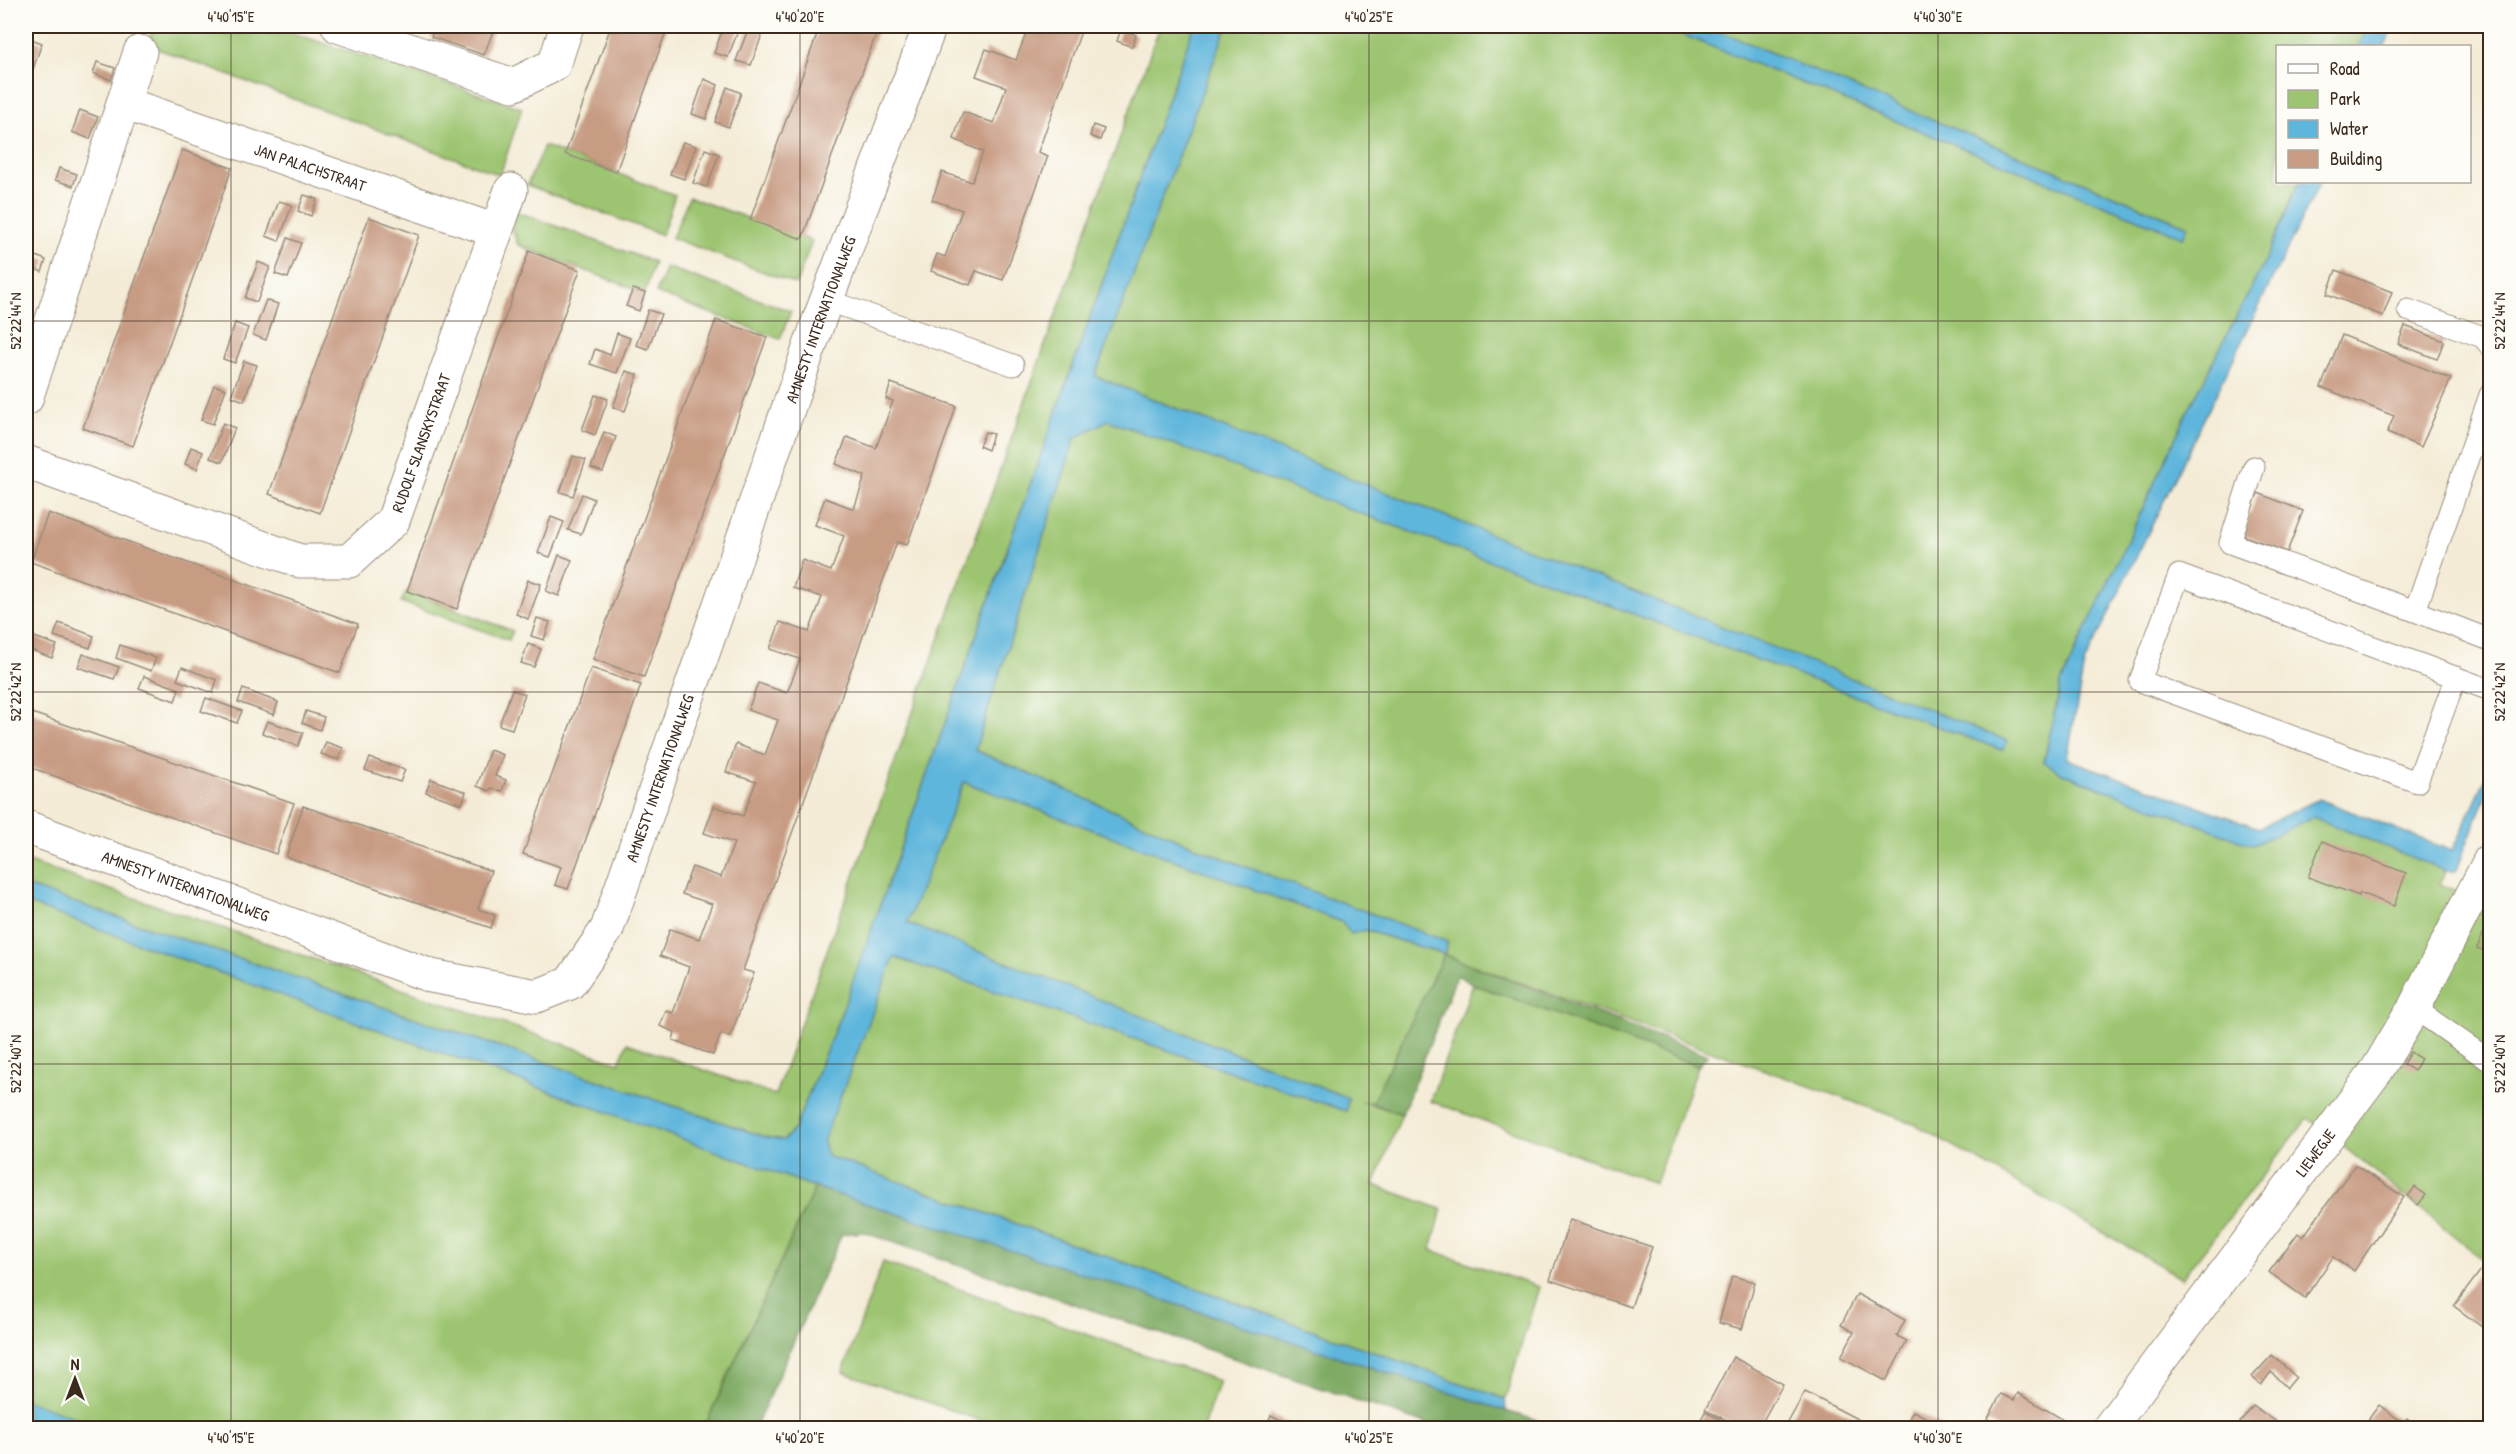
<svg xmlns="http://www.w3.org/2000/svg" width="2516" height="1454" font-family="'Patrick Hand',sans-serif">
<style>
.green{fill:#9dc571;stroke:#6c7848;stroke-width:1.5}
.forest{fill:#7eaa63;stroke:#5c6a40;stroke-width:1.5}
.water{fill:#5fb6dc;stroke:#4d707d;stroke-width:1.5}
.building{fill:#c89b83}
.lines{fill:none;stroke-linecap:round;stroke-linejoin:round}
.lane-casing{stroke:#988b7a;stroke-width:23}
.street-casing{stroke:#988b7a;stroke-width:35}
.secondary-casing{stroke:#988b7a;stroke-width:35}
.lane{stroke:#fff;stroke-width:21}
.street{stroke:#fff;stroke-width:33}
.secondary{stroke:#fff;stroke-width:33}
.ticks{fill:none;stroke:#3b2a1e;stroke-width:1.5;stroke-opacity:0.45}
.labels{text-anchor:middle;stroke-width:4.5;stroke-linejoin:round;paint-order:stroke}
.street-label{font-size:16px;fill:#3b2a1e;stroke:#fdfcf7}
.neatline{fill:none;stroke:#3b2a1e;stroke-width:2}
.ticks-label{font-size:15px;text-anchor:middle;fill:#3b2a1e}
</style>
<rect width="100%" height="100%" fill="#fdfcf7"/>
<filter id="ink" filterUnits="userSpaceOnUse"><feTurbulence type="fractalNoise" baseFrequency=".0167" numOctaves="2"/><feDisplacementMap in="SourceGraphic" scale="12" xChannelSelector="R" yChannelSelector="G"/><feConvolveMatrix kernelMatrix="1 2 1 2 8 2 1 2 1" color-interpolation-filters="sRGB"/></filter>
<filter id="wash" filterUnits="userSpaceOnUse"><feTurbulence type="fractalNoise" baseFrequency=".008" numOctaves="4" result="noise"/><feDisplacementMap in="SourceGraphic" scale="24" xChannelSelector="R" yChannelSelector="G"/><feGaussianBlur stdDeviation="1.35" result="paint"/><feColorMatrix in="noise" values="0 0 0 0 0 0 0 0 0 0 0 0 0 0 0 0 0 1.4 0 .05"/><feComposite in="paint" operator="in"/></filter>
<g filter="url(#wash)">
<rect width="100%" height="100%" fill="#f4ecd7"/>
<!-- green -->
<g class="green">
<path d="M154 26H271L522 108 500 175 147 45Z"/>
<path d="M1160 26H1194L843 1009 795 1128 784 1140 765 1137 26 886V861L619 1063 627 1043 775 1095Z"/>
<path d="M1227 26H1661L2183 237 2188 226 1707 26H2368L2359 46H2278V182H2299L2265 261 2190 407 2061 683 2044 761 2064 774 2253 845 2313 817 2445 871 2440 884 2490 904V1265L2308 1118 2182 1278 1915 1124 1444 955 1372 1103 1360 1101 1402 1114 1374 1185 1442 1209 1431 1250 1539 1287 1505 1399 827 1156 822 1143 893 957 1346 1111 1348 1098 906 923 964 782 1342 922 1351 934 1364 930 1444 954 1448 943 1207 852 975 750 1075 438 1108 420 2002 750 2007 741 1095 376Z"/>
<path d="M544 146 675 195 662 235 527 185Z"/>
<path d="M689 197 812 241 796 284 672 238Z"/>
<path d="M515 211 654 262 645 293 518 245 512 229Z"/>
<path d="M666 267 791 311 780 339 656 293Z"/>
<path d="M407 591 513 631 509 640 401 602Z"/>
<path d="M26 903 815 1187 704 1428H104L26 1400Z"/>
<path d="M1473 984 1698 1066 1655 1183 1430 1101Z"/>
<path d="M883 1262 1219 1381 1203 1428H1001L843 1372Z"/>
</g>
<!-- forest -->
<g class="forest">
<path d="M1444 954 1460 961 1708 1055 1698 1066 1473 984 1457 975 1402 1114 1372 1103Z"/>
<path d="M815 1187 1506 1411 1562 1428H1438L863 1232 842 1234 755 1428H704Z"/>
</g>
<!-- water -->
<g class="water">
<path d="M1194 26H1227L1095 376 2008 741 2002 750 1108 420 1075 438 975 750 1207 852 1448 942 1444 954 1365 930 1351 934 1342 922 964 782 907 923 1348 1098 1346 1111 894 957 823 1142 827 1156 1505 1399 1506 1411 815 1187 26 903V886L765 1137 784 1140 795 1128 843 1009Z"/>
<path d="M1661 26H1707L2188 226 2183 237Z"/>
<path d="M2368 26H2395L2385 46H2359Z"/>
<path d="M2299 182H2320L2084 664 2067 759 2259 828 2319 799 2452 851 2490 769V785L2456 871H2445L2313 817 2253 845 2064 774 2044 762 2061 683 2190 407 2265 261Z"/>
<path d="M26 1400 104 1428H38L26 1424Z"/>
</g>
<g id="blocks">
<!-- building -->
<g class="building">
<path d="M435 26H495L484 55 431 37Z"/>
<path d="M611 26H668L616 172 565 154Z"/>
<path d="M724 26H740L728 57 714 53Z"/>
<path d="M820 26H879L802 239 750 220Z"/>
<path d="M1029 26H1083L1038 152 1048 156 1003 280 976 271 970 285 931 271 937 254 945 257 962 210 932 200 942 172 972 182 983 152 954 139 958 125 963 112 994 123 1006 87 976 76 986 49 1016 60Z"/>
<path d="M749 27 763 32 751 65 736 61Z"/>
<path d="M1121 29 1136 35 1132 47 1117 41Z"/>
<path d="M26 37 42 43 26 89Z"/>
<path d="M97 62 115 68 111 80 93 73Z"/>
<path d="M704 79 718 85 706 119 692 114Z"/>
<path d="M727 87 741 93 729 127 715 122Z"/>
<path d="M80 110 98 117 90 139 72 132Z"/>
<path d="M1093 125 1104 129 1100 140 1090 136Z"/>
<path d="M683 142 696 146 684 179 670 174Z"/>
<path d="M705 149 719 154 707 187 693 183Z"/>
<path d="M182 150 232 168 133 446 83 428Z"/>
<path d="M59 168 77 174 73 186 55 180Z"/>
<path d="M304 195 317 199 311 216 298 211Z"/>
<path d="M279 201 292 205 279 241 266 236Z"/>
<path d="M369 217 419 235 320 513 269 494Z"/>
<path d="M288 238 301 243 288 278 275 274Z"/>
<path d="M529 251 580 270 457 609 407 591Z"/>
<path d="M28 253 46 260 42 272 26 265Z"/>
<path d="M258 262 270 267 257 302 245 298Z"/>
<path d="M2336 270 2392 292 2383 316 2327 294Z"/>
<path d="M633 289 645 293 639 311 626 306Z"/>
<path d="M266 300 278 304 266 340 253 335Z"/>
<path d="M648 310 661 314 648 349 636 345Z"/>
<path d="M716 320 767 337 644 677 593 659Z"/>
<path d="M235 323 248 328 235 363 223 359Z"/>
<path d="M2405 326 2444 341 2437 359 2398 344Z"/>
<path d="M617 333 630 338 617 373 590 364 595 349 610 355Z"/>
<path d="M2342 335 2451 379 2421 447 2387 433 2394 416 2321 387Z"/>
<path d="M244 361 257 365 244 401 231 396Z"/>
<path d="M626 371 638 375 625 411 613 407Z"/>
<path d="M891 383 956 406 952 420 907 545 897 542 765 908 743 970 754 973 730 1037 721 1034 713 1055 673 1040 675 1032 660 1026 666 1011 673 1013 689 967 660 956 670 929 699 939 712 904 682 894 687 880 692 867 721 877 734 843 704 833 714 806 743 816 756 782 726 772 736 744 765 755 778 720 748 710 758 683 787 693 800 659 770 649 780 622 809 632 822 597 793 588 802 560 831 571 844 536 815 525 825 498 854 509 865 476 836 464 847 437 876 448 893 401 886 399Z"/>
<path d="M214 385 226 389 213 424 201 420Z"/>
<path d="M595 395 608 399 595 435 582 430Z"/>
<path d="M223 423 235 428 222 462 210 458Z"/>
<path d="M604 432 616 437 603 472 591 468Z"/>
<path d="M985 432 993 434 988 450 979 446Z"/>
<path d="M191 447 203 452 197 469 185 464Z"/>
<path d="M573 456 586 460 573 496 560 492Z"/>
<path d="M2258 493 2303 511 2287 552 2242 535Z"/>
<path d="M582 494 594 499 581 534 568 530Z"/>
<path d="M48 513 358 624 340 673 31 562Z"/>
<path d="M551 517 564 522 550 557 538 553Z"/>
<path d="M559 555 572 560 559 596 546 591Z"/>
<path d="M528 580 541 584 528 619 516 614Z"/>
<path d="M26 610 32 613 28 626 26 625Z"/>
<path d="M537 618 550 622 544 640 531 636Z"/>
<path d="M59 623 94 636 90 648 54 636Z"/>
<path d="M26 634 57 645 52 658 26 648Z"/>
<path d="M528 644 541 649 534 667 521 663Z"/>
<path d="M120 645 156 658 151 671 116 658Z"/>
<path d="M83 654 119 667 114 679 78 667Z"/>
<path d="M182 667 217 680 213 693 177 680Z"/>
<path d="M591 668 641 685 568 889 555 885 561 867 523 854Z"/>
<path d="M144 676 179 689 175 701 139 688Z"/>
<path d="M243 689 278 702 274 715 238 702Z"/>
<path d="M512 690 525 694 512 729 499 725Z"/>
<path d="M206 698 242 711 237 723 201 711Z"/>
<path d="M26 711 294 803 276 854 26 766Z"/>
<path d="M306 711 324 717 320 730 302 723Z"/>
<path d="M267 721 303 733 298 746 262 733Z"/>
<path d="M326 742 343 748 339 760 321 754Z"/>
<path d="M490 750 503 755 495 776 506 780 502 791 491 788 489 791 477 786Z"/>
<path d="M370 758 405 770 400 782 365 770Z"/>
<path d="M431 779 466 792 462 804 426 792Z"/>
<path d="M303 806 491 871 478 909 495 915 491 928 286 857Z"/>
<path d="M2322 841 2406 873 2394 906 2360 893 2359 896 2308 877Z"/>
<path d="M2490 918V953L2477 948Z"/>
<path d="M2410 1052 2421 1059 2414 1071 2403 1064Z"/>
<path d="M2355 1165 2404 1197 2354 1271 2333 1257 2305 1298 2269 1272 2298 1233 2303 1237Z"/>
<path d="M2415 1187 2426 1195 2418 1205 2408 1196Z"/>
<path d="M1570 1219 1652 1247 1631 1307 1550 1280Z"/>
<path d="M2487 1262 2490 1265V1333L2454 1306Z"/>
<path d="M1732 1276 1755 1282 1742 1329 1719 1323Z"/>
<path d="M1857 1294 1905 1320 1897 1336 1907 1341 1886 1381 1841 1357 1854 1332 1841 1325Z"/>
<path d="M2272 1355 2296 1377 2287 1388 2271 1372 2261 1385 2252 1377Z"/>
<path d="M1733 1357 1783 1384 1759 1428H1743L1705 1410Z"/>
<path d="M1805 1392 1861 1421 1875 1428H1785Z"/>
<path d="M2018 1393 2074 1426 2073 1428H1998L1986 1422 2001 1394 2014 1400Z"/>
<path d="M2379 1405 2402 1422 2397 1428H2362Z"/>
<path d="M2253 1406 2277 1422 2272 1428H2236Z"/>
<path d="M1913 1411 1946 1428H1904Z"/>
<path d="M1705 1412 1738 1428H1696Z"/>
<path d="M1271 1415 1296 1428H1265Z"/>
<path d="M2407 1419 2419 1428H2399Z"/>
</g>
</g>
</g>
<g filter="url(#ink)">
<use href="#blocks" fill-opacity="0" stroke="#988b7a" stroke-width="1.5"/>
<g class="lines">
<defs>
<g id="lane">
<path d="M826 300 1013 365"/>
<path d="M2408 310 2483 337 2490 346"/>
<path d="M2254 467 2230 543 2415 611 2490 395"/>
<path d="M2415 611 2490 640"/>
<path d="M2456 677 2417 782 2140 681 2179 575 2490 690"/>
<path d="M2414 1008 2490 1061"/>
</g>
<g id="street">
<path d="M338 26 513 85 554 65 567 26"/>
<path id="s1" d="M123 103 496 231"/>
<path d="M26 399 140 52"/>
<path id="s2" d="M26 462 300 561H349L393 521 511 190"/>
<path id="s3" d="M2109 1428 2377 1070 2414 1008 2490 860"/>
</g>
<g id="secondary">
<path id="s4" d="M26 827 431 976 537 996 570 983 607 929 819 320 930 26"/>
</g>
</defs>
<!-- lane casing -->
<use href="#lane" class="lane-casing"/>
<!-- street casing -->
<use href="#street" class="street-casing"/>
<!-- secondary casing -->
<use href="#secondary" class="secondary-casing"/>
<!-- lane -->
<use href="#lane" class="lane"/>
<!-- street -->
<use href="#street" class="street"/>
<!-- secondary -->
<use href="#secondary" class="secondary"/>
</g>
</g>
<!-- ticks -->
<path class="ticks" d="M231 26V1428M800 26V1428M1369 26V1428M1938 26V1428M26 321H2490M26 692H2490M26 1064H2490"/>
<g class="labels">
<!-- street labels -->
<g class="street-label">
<text dy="6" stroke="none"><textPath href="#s1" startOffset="198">JAN PALACHSTRAAT</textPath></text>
<text dy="6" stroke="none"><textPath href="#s4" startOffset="1286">AMNESTY INTERNATIONALWEG</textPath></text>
<text dy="6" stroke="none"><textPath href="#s2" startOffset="483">RUDOLF SLANSKYSTRAAT</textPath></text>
<text dy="6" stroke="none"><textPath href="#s4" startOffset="800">AMNESTY INTERNATIONALWEG</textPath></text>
<text dy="6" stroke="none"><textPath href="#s4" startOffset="170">AMNESTY INTERNATIONALWEG</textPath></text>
<text dy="6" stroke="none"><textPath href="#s3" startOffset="344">LIEWEGJE</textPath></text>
</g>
</g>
<!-- margin -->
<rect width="2516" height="1454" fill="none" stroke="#fdfcf7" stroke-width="66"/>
<!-- legend -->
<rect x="2276" y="45" width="195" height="138" fill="#fdfcf7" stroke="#afa8a0" stroke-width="1.5"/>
<rect x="2288" y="64" width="30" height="9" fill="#ffffff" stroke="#afa8a0" stroke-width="1.5"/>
<text x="2330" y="75" font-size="18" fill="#3b2a1e">Road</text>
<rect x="2288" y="90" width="30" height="18" fill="#9dc571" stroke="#afa8a0" stroke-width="1.5"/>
<text x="2330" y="105" font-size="18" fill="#3b2a1e">Park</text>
<rect x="2288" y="120" width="30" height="18" fill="#5fb6dc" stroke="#afa8a0" stroke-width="1.5"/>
<text x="2330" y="135" font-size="18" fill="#3b2a1e">Water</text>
<rect x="2288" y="150" width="30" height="18" fill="#c89b83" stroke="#afa8a0" stroke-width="1.5"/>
<text x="2330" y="165" font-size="18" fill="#3b2a1e">Building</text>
<!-- north arrow -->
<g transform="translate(75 1379)" stroke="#fdfcf7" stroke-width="4.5" paint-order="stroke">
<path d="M0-4.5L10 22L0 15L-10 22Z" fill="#3b2a1e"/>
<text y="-9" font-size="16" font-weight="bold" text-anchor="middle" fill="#3b2a1e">N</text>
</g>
<rect x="33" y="33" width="2450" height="1388" class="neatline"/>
<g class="ticks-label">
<text x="231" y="22">4°40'15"E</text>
<text x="800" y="22">4°40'20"E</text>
<text x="1369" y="22">4°40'25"E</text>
<text x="1938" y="22">4°40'30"E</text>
<text transform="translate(16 321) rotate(-90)" y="5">52°22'44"N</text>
<text transform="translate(2500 321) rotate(-90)" y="5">52°22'44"N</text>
<text transform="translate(16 692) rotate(-90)" y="5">52°22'42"N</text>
<text transform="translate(2500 692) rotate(-90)" y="5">52°22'42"N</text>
<text transform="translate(16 1064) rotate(-90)" y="5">52°22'40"N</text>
<text transform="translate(2500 1064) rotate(-90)" y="5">52°22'40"N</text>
<text x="231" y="1443">4°40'15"E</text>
<text x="800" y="1443">4°40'20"E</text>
<text x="1369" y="1443">4°40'25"E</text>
<text x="1938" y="1443">4°40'30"E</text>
</g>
</svg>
